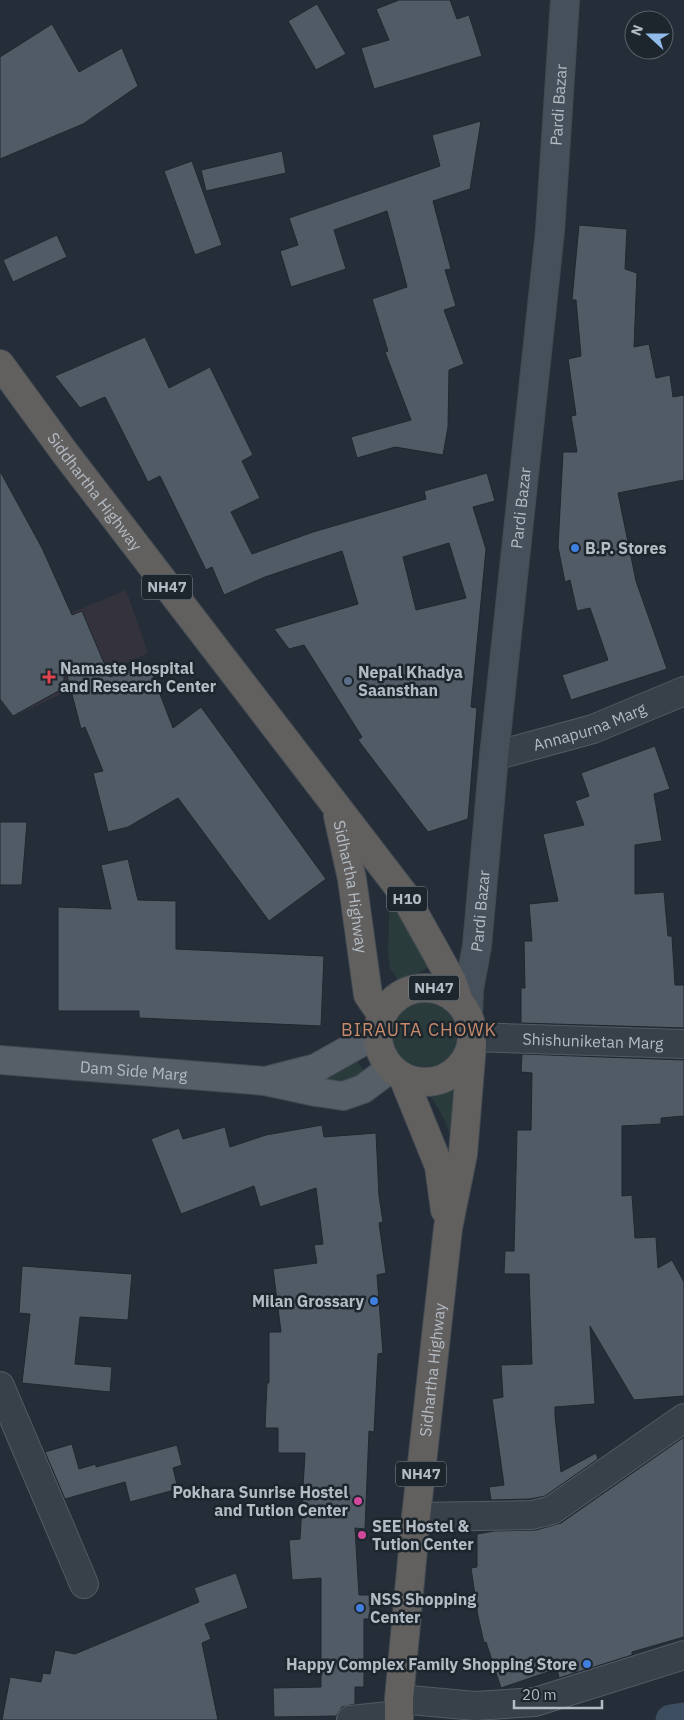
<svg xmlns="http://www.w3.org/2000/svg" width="684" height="1720" font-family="'IBM Plex Sans',sans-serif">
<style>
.medical{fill:#33323d}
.green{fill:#293c3b}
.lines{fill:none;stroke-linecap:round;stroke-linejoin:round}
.canal{stroke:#3c4e5f;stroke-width:31}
.building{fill:#505b66;stroke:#1f272f;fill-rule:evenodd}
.minor-casing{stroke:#535b63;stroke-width:30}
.tertiary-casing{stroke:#535b63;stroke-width:30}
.secondary-casing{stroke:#414951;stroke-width:30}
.primary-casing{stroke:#414951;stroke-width:30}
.trunk-casing{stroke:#434b53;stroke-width:30}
.minor{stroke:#384049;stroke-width:28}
.tertiary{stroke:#384049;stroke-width:28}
.secondary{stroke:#46505b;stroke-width:28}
.primary{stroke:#565f68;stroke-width:28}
.trunk{stroke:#62605f;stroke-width:28}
.shop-dot{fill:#3f7fe0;stroke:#1d252d;stroke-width:2}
.health-dot{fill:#e0444e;stroke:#1d252d;stroke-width:2}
.service-dot{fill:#5c6f8a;stroke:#1d252d;stroke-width:2}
.hotel-dot{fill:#d1479c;stroke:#1d252d;stroke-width:2}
.labels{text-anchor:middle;stroke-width:5;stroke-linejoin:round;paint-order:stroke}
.shield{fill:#1d252d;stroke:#868e97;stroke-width:1}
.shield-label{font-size:15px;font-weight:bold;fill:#b3bbc4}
.street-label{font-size:16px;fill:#b3bbc4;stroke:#1d252d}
.poi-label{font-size:16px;font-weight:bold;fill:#b3bbc4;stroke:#1d252d;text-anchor:start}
.neighbourhood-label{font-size:18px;letter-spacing:1px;fill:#c78b6b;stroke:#1d252d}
</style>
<rect width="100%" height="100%" fill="#252e38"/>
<!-- medical -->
<path class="medical" d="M126 590 148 653 13 717 0 701V643Z"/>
<!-- green -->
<g class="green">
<path d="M390 890 433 965 400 982 390 968 388 953Z"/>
<circle cx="425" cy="1035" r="32"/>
<path d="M356 1059 367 1076 333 1082 319 1078Z"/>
<path d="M461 1075 456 1151C449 1128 441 1109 426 1091L440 1089Z"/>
</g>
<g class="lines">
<!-- canal -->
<path class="canal" d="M671 1720 684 1718"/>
</g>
<!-- building -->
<g class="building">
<path d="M399 0H450L457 19 469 15 482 56 374 89 361 48 389 40 376 9Z"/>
<path d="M317 4 346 54 316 70 288 21Z"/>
<path d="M52 24 79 72 122 48 138 86 83 124 0 159V57Z"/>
<path d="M481 121 470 189 433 201 451 269 445 270 456 306 444 310 464 364 449 370 448 427 443 455 395 447 357 458 351 437 411 420 385 352 388 351 372 299 407 287 387 211 334 230 346 269 291 287 280 251 298 245 289 218 440 166 432 135Z"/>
<path d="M282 151 286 173 206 191 201 170Z"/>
<path d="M192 161 222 245 195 255 164 171Z"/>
<path d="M579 225 627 229 625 269 637 273 634 347 649 344 656 378 670 375 673 397 684 395V480L618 493 636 581 667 669 571 700 562 675 608 660 590 608 577 611 570 580 565 582 558 547 563 452H577L571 416 576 415 568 359 581 356 576 300H572Z"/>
<path d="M57 235 67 257 13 282 3 260Z"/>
<path d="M145 337 169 388 210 367 253 455 242 461 260 498 231 512 252 554 313 532 426 499 424 491 487 473 495 501 473 507 486 549 471 707 477 708 468 819 428 832 358 740 362 737 304 645 289 649 274 629 358 604 342 551 265 577 224 595 212 567 206 570 160 476 148 482 105 397 80 408 55 376ZM449 543 466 598 416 610 403 557Z"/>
<path d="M0 471 42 548 72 615 82 611 110 677 148 663 173 728 201 707 326 879 269 921 178 798 128 827 108 832 93 773 103 771 85 727 81 729 67 675H64V688L13 716 0 699Z"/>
<path d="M655 746 670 789 654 794 662 841 635 845V894L664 892 668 936H672L675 985H684V1028L521 1023V988H525L524 941H532L529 904 558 901 543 834 584 825 575 801 589 796 581 773Z"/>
<path d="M0 822H27L22 885H0Z"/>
<path d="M128 859 138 900 176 901V949L324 956 321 1026 139 1018V1011H58V907L111 909 101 865Z"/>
<path d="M522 1054 684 1060V1116L661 1118V1124L622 1126V1196L632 1195 635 1238 656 1237 658 1268 672 1260 684 1282V1396L634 1400 590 1326 595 1404 555 1407V1416L561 1472 596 1453 598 1459 545 1496 530 1499 491 1500 489 1487 504 1485 492 1399 503 1397 501 1365 532 1364 529 1274H504L505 1251H514L517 1130H531L532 1073 521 1072Z"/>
<path d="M322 1125 324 1137 376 1133 379 1196 383 1222 379 1223 386 1273 377 1275 383 1353 378 1354 374 1432 369 1431 365 1529 355 1528 359 1595H370V1619H364V1687H355V1704L342 1707 336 1716 274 1717 273 1688 321 1687V1578L292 1580 289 1540 300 1539 305 1453H278V1428H265L267 1383H269V1332H281L273 1269 317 1263 314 1245 323 1244 316 1188 260 1207 254 1186 181 1214 151 1139 179 1128 183 1139 225 1127 230 1147 266 1135Z"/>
<path d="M22 1266 132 1274 128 1320 80 1317 75 1364 112 1367 110 1392 22 1383 30 1314 19 1313Z"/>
<path d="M684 1437V1637L632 1652V1655L559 1678 557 1669 501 1688 486 1642 484 1643 478 1616 471 1568 477 1567V1534L494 1531 536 1530 561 1523Z"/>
<path d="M72 1444 79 1469 96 1464V1467L177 1445 182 1465 173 1468 178 1489 130 1502 125 1482 65 1499 45 1452Z"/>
<path d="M236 1573 248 1608 205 1624 211 1639 202 1643 218 1720H2L10 1677 41 1682 43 1673 50 1674 55 1650 75 1654 199 1602 194 1588Z"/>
</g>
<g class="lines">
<defs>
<g id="minor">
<path id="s1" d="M494 756 593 729 684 691"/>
<path d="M0 1386 84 1584"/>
<path d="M416 1517 532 1515 552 1510 684 1418"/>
<path d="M351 1720 398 1715"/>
</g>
<g id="tertiary">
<path id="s2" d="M473 1037 684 1044"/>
<path d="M399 1699 475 1706 535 1702 684 1655"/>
</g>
<g id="secondary">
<path id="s3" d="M468 1015 469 989 477 946 494 756 550 231 565 0"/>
</g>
<g id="primary">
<path id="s4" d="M0 1060 265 1081 316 1092 343 1096 363 1089 391 1068"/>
<path d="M269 1080 316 1068 362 1042 378 1029"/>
</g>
<g id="trunk">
<path id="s5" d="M0 364 65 453 403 893 452 981 459 1002"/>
<path id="s6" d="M338 816 352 879 368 995 382 1015"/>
<circle cx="425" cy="1035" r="47"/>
<path d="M403 1077 439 1166 445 1210"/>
<path id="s7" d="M399 1720V1699L416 1517 448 1228 463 1154 472 1045"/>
</g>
</defs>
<!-- minor casing -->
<use href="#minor" class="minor-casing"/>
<!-- tertiary casing -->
<use href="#tertiary" class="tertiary-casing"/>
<!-- secondary casing -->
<use href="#secondary" class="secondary-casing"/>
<!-- primary casing -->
<use href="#primary" class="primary-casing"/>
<!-- trunk casing -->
<use href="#trunk" class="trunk-casing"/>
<!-- minor -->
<use href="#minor" class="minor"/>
<!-- tertiary -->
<use href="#tertiary" class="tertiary"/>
<!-- secondary -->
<use href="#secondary" class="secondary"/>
<!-- primary -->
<use href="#primary" class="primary"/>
<!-- trunk -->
<use href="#trunk" class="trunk"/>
</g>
<!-- markers -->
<g class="shop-dot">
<circle cx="575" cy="548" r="5"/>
<circle cx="374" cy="1301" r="5"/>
<circle cx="360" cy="1608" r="5"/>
<circle cx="587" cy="1664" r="5"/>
</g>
<path class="health-dot" d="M46.5 669.5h5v5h5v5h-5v5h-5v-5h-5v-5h5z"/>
<circle class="service-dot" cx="348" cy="681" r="5"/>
<g class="hotel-dot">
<circle cx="358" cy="1501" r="5"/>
<circle cx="362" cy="1535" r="5"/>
</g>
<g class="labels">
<!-- shield labels -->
<g class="shield">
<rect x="142" y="574.5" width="50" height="25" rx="4"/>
<rect x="387" y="886.5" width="40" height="25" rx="4"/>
<rect x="409" y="975.5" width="50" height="25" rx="4"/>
<rect x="396" y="1461.5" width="50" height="25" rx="4"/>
</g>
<g class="shield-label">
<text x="167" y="592">NH47</text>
<text x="407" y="904">H10</text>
<text x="434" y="993">NH47</text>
<text x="421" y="1479">NH47</text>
</g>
<!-- street labels -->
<g class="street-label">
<text dy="6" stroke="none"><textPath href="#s3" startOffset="915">Pardi Bazar</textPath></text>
<text dy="6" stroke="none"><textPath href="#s5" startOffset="159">Siddhartha Highway</textPath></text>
<text dy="6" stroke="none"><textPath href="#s3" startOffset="510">Pardi Bazar</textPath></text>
<text dy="6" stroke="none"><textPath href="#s1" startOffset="100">Annapurna Marg</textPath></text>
<text dy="6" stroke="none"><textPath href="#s6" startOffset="72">Sidhartha Highway</textPath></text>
<text dy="6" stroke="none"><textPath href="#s3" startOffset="105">Pardi Bazar</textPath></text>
<text dy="6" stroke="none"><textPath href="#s2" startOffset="120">Shishuniketan Marg</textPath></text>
<text dy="6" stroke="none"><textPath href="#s4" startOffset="134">Dam Side Marg</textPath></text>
<text dy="6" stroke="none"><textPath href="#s7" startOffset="352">Sidhartha Highway</textPath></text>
</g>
<!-- poi labels -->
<g class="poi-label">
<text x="585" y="554">B.P. Stores</text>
<text x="60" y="674">Namaste Hospital<tspan x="60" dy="18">and Research Center</tspan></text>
<text x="358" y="678">Nepal Khadya<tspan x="358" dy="18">Saansthan</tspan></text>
<text x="364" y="1307" text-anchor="end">Milan Grossary</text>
<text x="348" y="1498" text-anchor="end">Pokhara Sunrise Hostel<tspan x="348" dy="18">and Tution Center</tspan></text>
<text x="372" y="1532">SEE Hostel &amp;<tspan x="372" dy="18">Tution Center</tspan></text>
<text x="370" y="1605">NSS Shopping<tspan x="370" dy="18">Center</tspan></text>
<text x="577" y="1670" text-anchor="end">Happy Complex Family Shopping Store</text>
</g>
<!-- neighbourhood labels -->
<g class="neighbourhood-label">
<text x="419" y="1036">BIRAUTA CHOWK</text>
</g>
</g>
<!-- north arrow -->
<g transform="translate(649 35) rotate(291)"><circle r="24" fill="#1d252d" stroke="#596169"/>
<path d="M0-4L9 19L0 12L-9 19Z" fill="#91bbeb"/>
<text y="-8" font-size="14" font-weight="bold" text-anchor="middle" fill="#b3bbc4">N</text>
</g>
<!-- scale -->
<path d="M514 1700v8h88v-8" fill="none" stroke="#b3bbc4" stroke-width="2.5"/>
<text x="522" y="1700" font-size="15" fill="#b3bbc4" stroke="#1d252d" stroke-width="4" paint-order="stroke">20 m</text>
</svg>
